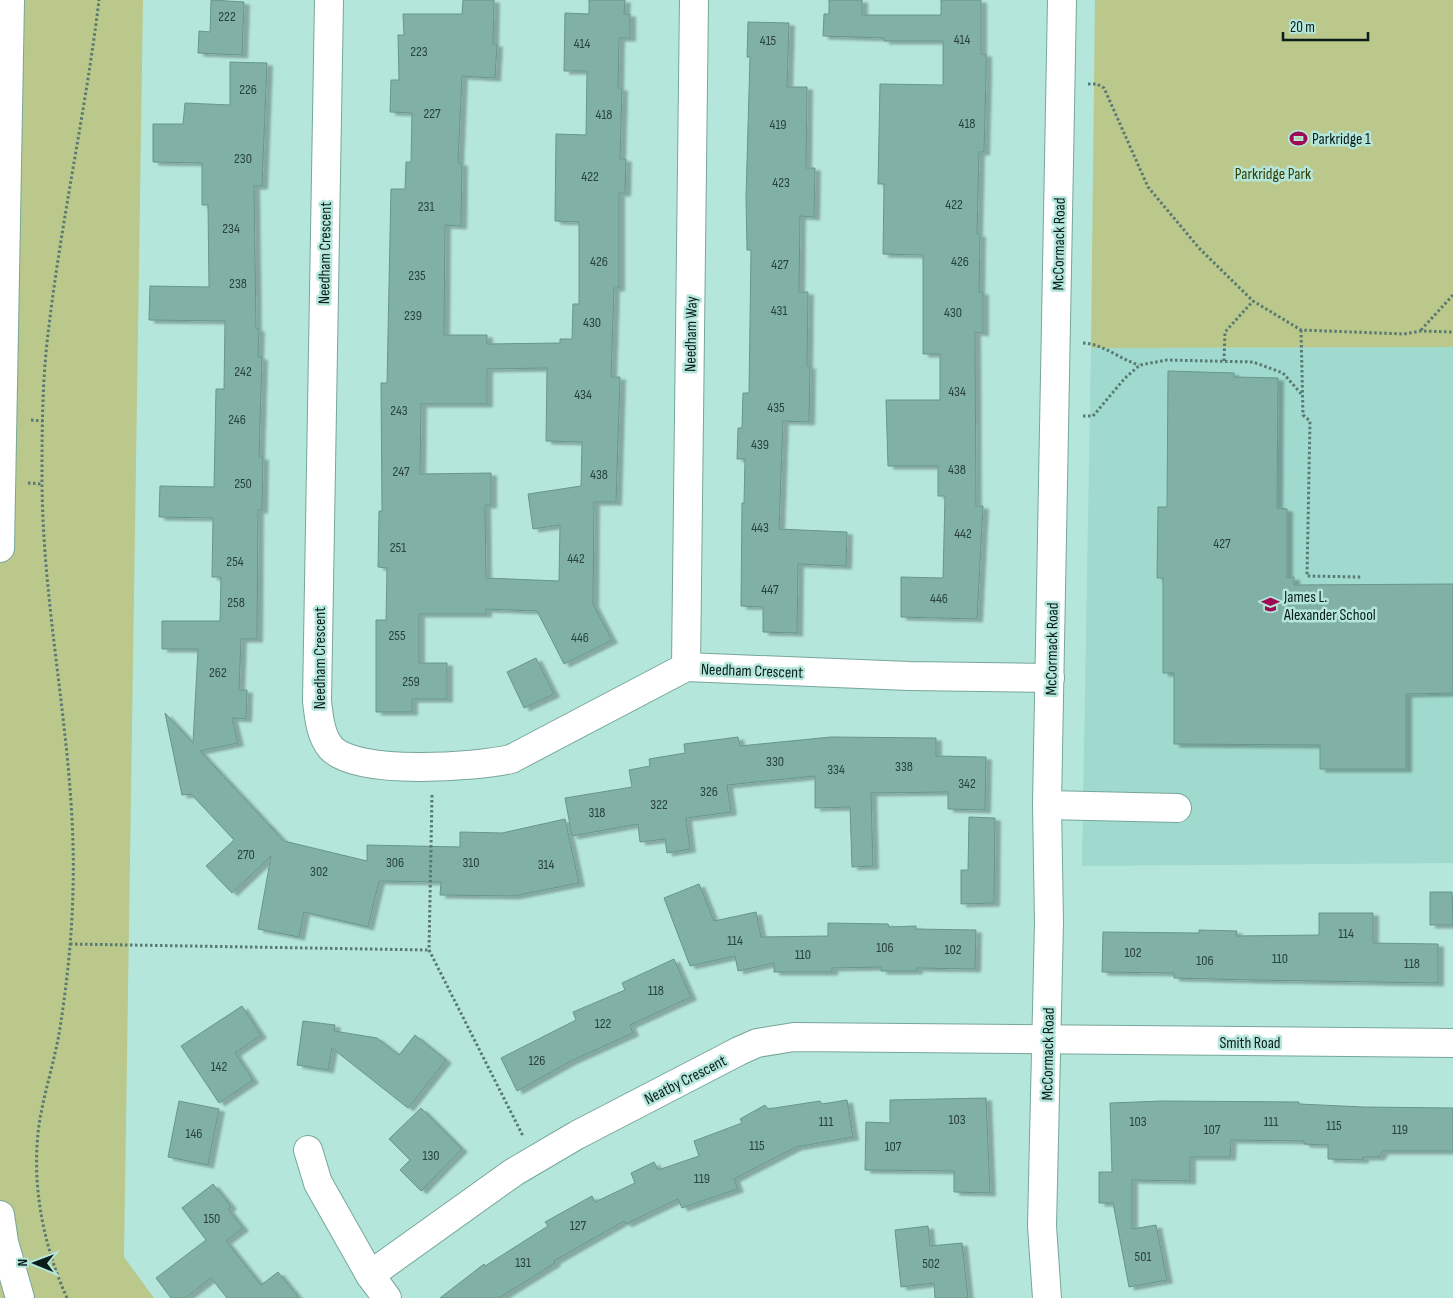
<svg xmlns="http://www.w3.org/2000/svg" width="1453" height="1298" font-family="'Sofia Sans Condensed',sans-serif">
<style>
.built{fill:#a0d9cd}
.green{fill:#bac88b}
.building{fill:#81b0a6;stroke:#67968b;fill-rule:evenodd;filter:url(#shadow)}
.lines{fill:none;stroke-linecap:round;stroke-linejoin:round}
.minor-casing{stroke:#77a69b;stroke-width:30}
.path{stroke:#597a73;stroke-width:3;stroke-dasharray:2.5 2.5;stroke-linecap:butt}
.minor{stroke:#fff;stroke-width:28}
.labels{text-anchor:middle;stroke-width:5;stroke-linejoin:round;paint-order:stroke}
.number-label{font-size:14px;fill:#28423d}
.poi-label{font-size:16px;fill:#0a1d1a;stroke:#b5e6db;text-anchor:start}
.park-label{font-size:16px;fill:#343e00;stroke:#b5e6db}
.street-label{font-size:16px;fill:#0a1d1a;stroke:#b5e6db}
</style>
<defs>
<filter id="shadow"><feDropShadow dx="5.5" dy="3" stdDeviation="1" flood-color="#0004"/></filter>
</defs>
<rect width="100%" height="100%" fill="#b5e6db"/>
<!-- built -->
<path class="built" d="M1453 347V863L1082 866 1091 348Z"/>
<!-- green -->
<g class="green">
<path d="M0 0H143L124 1257 154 1298H0Z"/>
<path d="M1095 0H1453V347L1091 348Z"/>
</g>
<!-- building -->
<g class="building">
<path d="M211 0 244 2 242 55 198 53 199 31 210 32Z"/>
<path d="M463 0H494L493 44H497L495 78 462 76 458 163H462L461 226 445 225 444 335H487V344L560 343V339H572L573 304H579V222L555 221 556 134 586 135 587 71H564L565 13 589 14V0H625L624 14H630V38H619L618 88H622L620 159H626L625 193H619V288H614L611 377H620L616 502H594L593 604 612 640 564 664 537 611 486 609V614H419V663H447V699H412V712H376V620H386L387 568 378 567 379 511H382L381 383H387L391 189H405L406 162H411L412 113 390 112 391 80H399L398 35H404L403 14H462ZM547 368 546 441 582 442 581 486 528 494 533 529 560 525 559 581 486 578 485 505H491V473L420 474 421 404H487V369Z"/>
<path d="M829 0H862V15H941V0H981V54H986V76L984 152H979L977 234H980L979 292H983V333L975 332 976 506H983L977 619 901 617V577L943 578 945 496H938V466H888L886 400H940V354H923V255L883 254 884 184H878L880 84 943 85V41H884V38L823 36 824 14H829Z"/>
<path d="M748 22 789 23 787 87H807L806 168H815L814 217 800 216 799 292H808L807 366H810L809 422 783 421 779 529 847 532 846 566 798 564 797 633 763 632V607L741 606 742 503H744L745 459H737L738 428H742L743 393H749L751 250H747L746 197 750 57H747Z"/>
<path d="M230 62 267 63 262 186H254L256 329H259L258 357H262L259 457H263L262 510H258L257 639H241L239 690H247L246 719 232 718 238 743 200 751 284 841 367 861V845L460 847V832L502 833 565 819 579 883 514 896 440 895 441 882 379 881 368 927 304 912 299 937 258 929 271 856 232 893 206 866 234 840 191 794 182 795 165 713 193 743 198 649H162V621H220L221 577H212L213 518 159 517 160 486 214 487 216 389H224L225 321 149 320 150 286 209 287 208 205H202V163L153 162V124H183L185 103 230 105Z"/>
<path d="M1168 371 1234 373V377L1278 378 1277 508 1287 509V578L1294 577V585L1453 584V693L1406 694V769H1320V745L1174 744V673H1163V578H1157L1158 507H1167Z"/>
<path d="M536 658 554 694 524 708 507 672Z"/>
<path d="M738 737 740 746 831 737 936 738V756L986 757 985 810 948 809V792L871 793 873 866 852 867 850 807 815 808V776L727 785 731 812 686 818 690 849 667 853 665 839 640 842 638 824 572 836 565 798 632 787 629 770 650 766 649 759 685 753 684 744Z"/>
<path d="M969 817 995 818 994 903 961 904V870H968Z"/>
<path d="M699 884 714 921 756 912 761 937 828 936V923L888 924 889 927 916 926V929L976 930 975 969 917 968V971H881V967L832 968V972H774V963L738 971 735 956 690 966 664 898Z"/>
<path d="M1430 892H1452L1453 925H1430Z"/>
<path d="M1319 913H1373V943L1438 944V983L1252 980 1174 978V973L1102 972 1103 932 1199 933V930L1237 931 1236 936 1319 935Z"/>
<path d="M674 959 691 997 630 1025 633 1033 571 1061 517 1091 501 1058 576 1020 573 1012 625 990 622 983Z"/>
<path d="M242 1006 261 1035 235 1053 253 1080 219 1103 181 1046Z"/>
<path d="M303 1021 335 1025 334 1031 377 1038 399 1055 415 1035 446 1060 408 1108 332 1048 328 1070 297 1065Z"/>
<path d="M986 1098 990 1193 954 1192V1171L865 1170 866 1122 890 1123V1100Z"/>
<path d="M847 1100 853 1137 796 1147 734 1179 738 1189 682 1208 678 1199 626 1224 624 1221 554 1261 555 1263 499 1298H440L484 1264 485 1266 548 1226 545 1222 592 1196 595 1202 635 1183 631 1173 654 1162 658 1170 699 1156 694 1141 742 1123 740 1119 765 1105 768 1109 820 1101 822 1104Z"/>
<path d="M179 1101 219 1109 208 1165 168 1157Z"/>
<path d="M1162 1101 1299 1102V1104L1364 1107 1453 1108V1151H1383L1379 1157H1363V1160L1328 1159V1145L1304 1144V1141L1231 1140 1230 1157H1190V1181L1132 1180V1229L1156 1225 1167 1280 1129 1287 1113 1203H1099V1172H1112L1110 1103Z"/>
<path d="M421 1108 462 1149 421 1191 400 1170 410 1160 389 1139Z"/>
<path d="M213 1184 231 1206 228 1209 243 1228 226 1241 261 1285 278 1272 299 1298H227L211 1278 185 1298H171L156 1278 206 1240 182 1208Z"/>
<path d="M928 1226 930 1246 962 1243 968 1298H935L934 1283 901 1287 895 1230Z"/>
</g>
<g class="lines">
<defs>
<g id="minor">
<path d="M329 0 317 701C319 717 320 735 331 748 357 776 476 767 511 759L686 667 909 676 1050 678"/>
<path d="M0 548 10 0"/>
<path d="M686 667 694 0"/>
<path d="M1047 805 1177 808"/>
<path d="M308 1150 318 1183 370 1275"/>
<path d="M0 1215 4 1242 20 1298"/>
<path d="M387 1298 370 1275 514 1172 577 1135 739 1051 757 1043 794 1037 1453 1043"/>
<path d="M1047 1298 1042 1226 1049 922 1047 805 1062 0"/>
</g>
</defs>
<!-- minor casing -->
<use href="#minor" class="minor-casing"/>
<!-- path -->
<g class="path">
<path d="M1088 84H1097L1104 88 1148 187 1199 248 1253 301 1301 330 1404 334 1421 331 1453 332"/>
<path d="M1301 330 1303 415 1310 421 1307 576 1361 577"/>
<path d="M1421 330 1453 295"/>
<path d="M1083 343C1104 344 1119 359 1139 365"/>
<path d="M1224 361 1225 332 1253 301"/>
<path d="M1083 416H1093L1125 378 1140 365 1167 360 1253 362 1283 373 1303 396"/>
<path d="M31 420 43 421"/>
<path d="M28 483 42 484"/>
<path d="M432 795 429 950 523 1136"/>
<path d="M70 944 429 950"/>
<path d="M67 1298C43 1245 31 1183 39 1125 44 1092 55 1060 60 1028 67 983 72 936 73 890 77 754 43 620 42 483 42 431 42 378 49 326 62 216 86 109 99 0"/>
</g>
<!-- minor -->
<use href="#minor" class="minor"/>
</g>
<!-- icons -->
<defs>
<symbol id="stadium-bare" viewBox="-9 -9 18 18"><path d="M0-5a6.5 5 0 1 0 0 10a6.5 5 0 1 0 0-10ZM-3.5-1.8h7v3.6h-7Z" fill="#9e0b54" stroke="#b5e6db" stroke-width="2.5" paint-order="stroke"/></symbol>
<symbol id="school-bare" viewBox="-9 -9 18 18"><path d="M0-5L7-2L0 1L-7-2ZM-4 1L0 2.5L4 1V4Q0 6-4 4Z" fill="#9e0b54" stroke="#b5e6db" stroke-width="2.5" paint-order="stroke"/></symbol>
</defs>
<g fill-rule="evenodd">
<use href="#stadium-bare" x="1286" y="126" width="25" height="25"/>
<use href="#school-bare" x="1258" y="592" width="25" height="25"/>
</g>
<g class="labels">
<!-- number labels -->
<g class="number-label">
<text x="227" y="21">222</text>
<text x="962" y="44">414</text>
<text x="768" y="45">415</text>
<text x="582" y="48">414</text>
<text x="419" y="56">223</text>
<text x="248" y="94">226</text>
<text x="432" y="118">227</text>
<text x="604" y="119">418</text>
<text x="967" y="128">418</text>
<text x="778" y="129">419</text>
<text x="243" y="163">230</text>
<text x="590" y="181">422</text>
<text x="781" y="187">423</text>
<text x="954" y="209">422</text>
<text x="426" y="211">231</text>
<text x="231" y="233">234</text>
<text x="599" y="266">426</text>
<text x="960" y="266">426</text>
<text x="780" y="269">427</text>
<text x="417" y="280">235</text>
<text x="238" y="288">238</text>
<text x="779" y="315">431</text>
<text x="953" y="317">430</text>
<text x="413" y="320">239</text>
<text x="592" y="327">430</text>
<text x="243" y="376">242</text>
<text x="957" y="396">434</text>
<text x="583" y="399">434</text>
<text x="776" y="412">435</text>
<text x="399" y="415">243</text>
<text x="237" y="424">246</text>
<text x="760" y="449">439</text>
<text x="957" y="474">438</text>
<text x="401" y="476">247</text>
<text x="599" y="479">438</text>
<text x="243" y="488">250</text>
<text x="760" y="532">443</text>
<text x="963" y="538">442</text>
<text x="1222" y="548">427</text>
<text x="398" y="552">251</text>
<text x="576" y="563">442</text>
<text x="235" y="566">254</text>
<text x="770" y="594">447</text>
<text x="939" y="603">446</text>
<text x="236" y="607">258</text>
<text x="397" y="640">255</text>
<text x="580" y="642">446</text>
<text x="218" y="677">262</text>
<text x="411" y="686">259</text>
<text x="775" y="766">330</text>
<text x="904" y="771">338</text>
<text x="836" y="774">334</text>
<text x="967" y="788">342</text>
<text x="709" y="796">326</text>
<text x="659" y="809">322</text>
<text x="597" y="817">318</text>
<text x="246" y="859">270</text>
<text x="395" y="867">306</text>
<text x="471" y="867">310</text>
<text x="546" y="869">314</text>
<text x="319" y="876">302</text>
<text x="1346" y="938">114</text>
<text x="735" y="945">114</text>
<text x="885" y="952">106</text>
<text x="953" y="954">102</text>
<text x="1133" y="957">102</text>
<text x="803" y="959">110</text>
<text x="1280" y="963">110</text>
<text x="1205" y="965">106</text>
<text x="1412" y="968">118</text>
<text x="656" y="995">118</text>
<text x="603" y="1028">122</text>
<text x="537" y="1065">126</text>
<text x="219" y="1071">142</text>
<text x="957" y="1124">103</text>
<text x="826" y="1126">111</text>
<text x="1138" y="1126">103</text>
<text x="1271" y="1126">111</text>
<text x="1334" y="1130">115</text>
<text x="1212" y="1134">107</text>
<text x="1400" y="1134">119</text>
<text x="194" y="1138">146</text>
<text x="757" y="1150">115</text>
<text x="893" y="1151">107</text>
<text x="431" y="1160">130</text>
<text x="702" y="1183">119</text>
<text x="212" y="1223">150</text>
<text x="578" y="1230">127</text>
<text x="1143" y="1261">501</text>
<text x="523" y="1267">131</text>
<text x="931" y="1268">502</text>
</g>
<!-- poi labels -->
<g class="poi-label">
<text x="1312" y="144">Parkridge 1</text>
<text x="1284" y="602">James L.<tspan x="1284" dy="18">Alexander School</tspan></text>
</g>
<!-- park labels -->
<g class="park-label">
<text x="1273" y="179">Parkridge Park</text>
</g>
<!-- street labels -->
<g class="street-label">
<text transform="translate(1058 244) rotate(-89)" y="6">McCormack Road</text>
<text transform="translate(324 253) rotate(-89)" y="6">Needham Crescent</text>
<text transform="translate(690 334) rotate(-89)" y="6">Needham Way</text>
<text transform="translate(1051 649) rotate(-89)" y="6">McCormack Road</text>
<text transform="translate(319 658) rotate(-90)" y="6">Needham Crescent</text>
<text transform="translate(752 670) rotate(2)" y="6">Needham Crescent</text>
<text x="1250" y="1048">Smith Road</text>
<text transform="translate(1047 1054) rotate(-89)" y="6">McCormack Road</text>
<text transform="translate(685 1079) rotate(-27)" y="6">Neatby Crescent</text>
</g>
</g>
<!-- north arrow -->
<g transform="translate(35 1263) rotate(271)" stroke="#b5e6db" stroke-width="4" paint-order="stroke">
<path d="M0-4L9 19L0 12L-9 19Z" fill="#0a1d1a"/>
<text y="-8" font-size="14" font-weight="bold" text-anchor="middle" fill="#0a1d1a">N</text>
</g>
<!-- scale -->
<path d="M1283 32v8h85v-8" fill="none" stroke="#0a1d1a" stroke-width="2.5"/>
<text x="1290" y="32" font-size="15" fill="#0a1d1a" stroke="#b5e6db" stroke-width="4" paint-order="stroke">20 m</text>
</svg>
